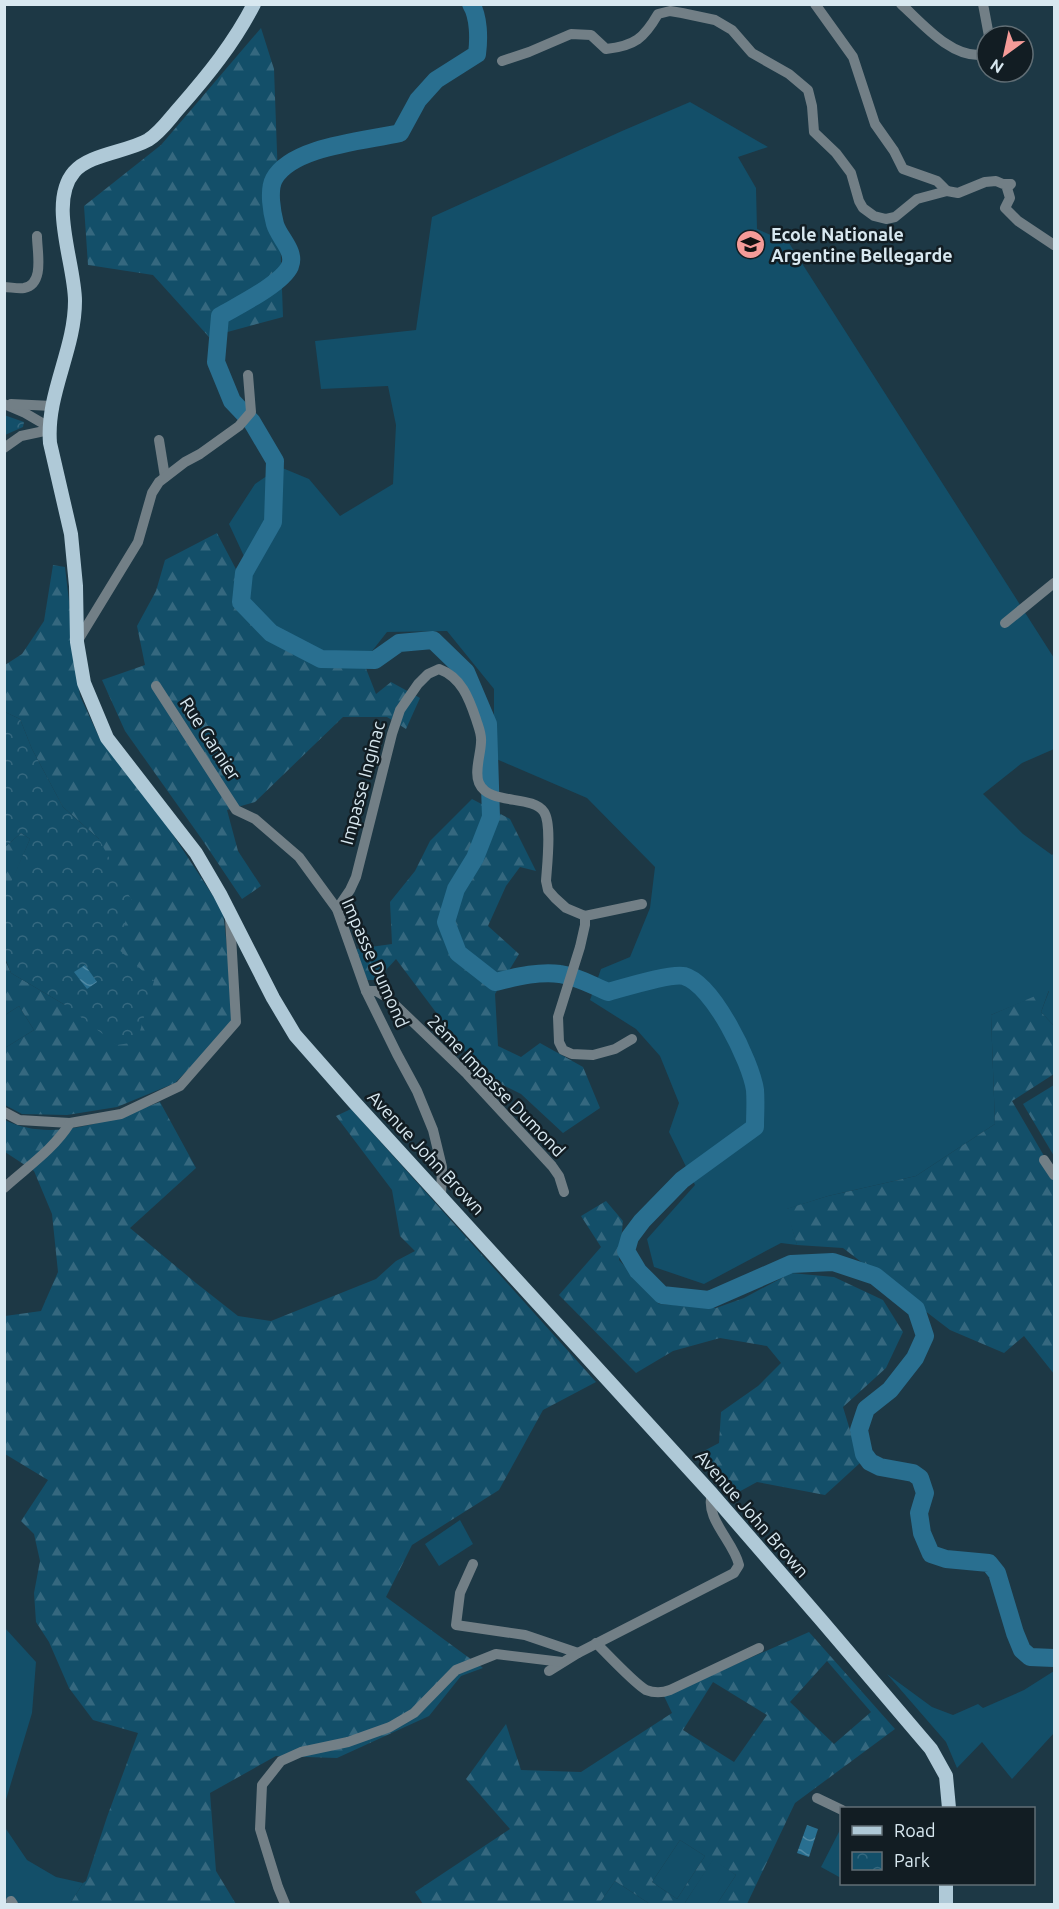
<svg xmlns="http://www.w3.org/2000/svg" width="1059" height="1909" font-family="Ubuntu,sans-serif">
<style>
.grass{fill:#134f69}
.forest{fill:url(#forest-firs);fill-rule:evenodd}
.park{fill:url(#park-crowns)}
.water{fill:url(#water-waves)}
.lines{fill:none;stroke-linecap:round;stroke-linejoin:round}
.river{stroke:#296f90;stroke-width:18}
.minor{stroke:#727f86;stroke-width:10}
.major{stroke:#afc9d7;stroke-width:14}
.labels{text-anchor:middle;stroke-width:5;stroke-linejoin:round;paint-order:stroke}
.poi-label{font-size:18px;font-weight:bold;fill:#d8e8f0;stroke:#121d23;text-anchor:start}
.street-label{font-size:18px;fill:#d8e8f0;stroke:#121d23}
</style>
<defs>
<pattern id="forest-firs" width="22" height="20" patternUnits="userSpaceOnUse" patternTransform="scale(1.5)"><rect width="22" height="20" fill="#134f69"/><path d="M5 1l3.5 6h-7zM16 11l3.5 6h-7z" fill="#35687f"/></pattern>
<pattern id="park-crowns" width="20" height="18" patternUnits="userSpaceOnUse" patternTransform="scale(1.5)"><rect width="20" height="18" fill="#134f69"/><path d="M2 6a3 3 0 1 1 6 0M12 15a3 3 0 1 1 6 0" fill="none" stroke="#35687f"/></pattern>
<pattern id="water-waves" width="16" height="10" patternUnits="userSpaceOnUse" patternTransform="scale(1.5)"><rect width="16" height="10" fill="#296f90"/><path d="M0 5q4-4 8 0t8 0" fill="none" stroke="#518aa5"/></pattern>
</defs>
<rect width="100%" height="100%" fill="#1d3845"/>
<!-- grass -->
<g class="grass">
<path d="M690 102 768 147 738 157 756 188 757 229 789 243 1054 658V749L1022 763 983 794 1023 834 1052 855 1054 853V1026L1041 1012 1049 991 991 1015 995 1124 916 1176 828 1196 787 1209 797 1245 781 1243 704 1284 654 1267 647 1239 695 1185 669 1132 679 1103 660 1056 636 1029 590 1000 601 969 630 957 650 908 655 867 587 798 494 758V689L447 631 387 632 369 655H322L275 629 248 599 249 567 229 524 255 484 280 467 309 479 340 516 393 484 396 425 388 386 321 389 315 341 416 330 432 217 622 131Z"/>
<path d="M19 1006 34 1030 5 1048V1015Z"/>
<path d="M460 1520 473 1544 439 1566 425 1544Z"/>
<path d="M5 1628 36 1662 32 1713 5 1803Z"/>
<path d="M1054 1671V1733L1012 1779 982 1742 957 1768 946 1742 887 1674 932 1707 953 1715 978 1704 983 1708 1024 1690Z"/>
<path d="M4 1826 27 1860 56 1877 83 1883 70 1904H5Z"/>
<path d="M841 1828V1878L821 1867Z"/>
<path d="M680 1840 705 1856 677 1899 652 1882Z"/>
<path d="M713 1859 736 1875 717 1904H684Z"/>
<path d="M615 1881 650 1904H599Z"/>
</g>
<!-- forest -->
<g class="forest">
<path d="M261 28 274 69 283 317 209 337 153 275 88 265 84 206 161 145Z"/>
<path d="M217 533 238 573 236 600 271 637 326 665 365 666 376 694 391 682 420 698 406 729 387 717H343L255 802 227 810 238 851 261 886 242 899 201 838 125 731 102 680 145 665 137 626 156 591 165 560Z"/>
<path d="M53 565 65 567 80 696 99 737 158 812 223 911 235 1022 175 1083 117 1107 67 1115 22 1114 5 1105V1048L34 1030 19 1006 5 1015 4 958 11 973 65 1005 116 948 99 839 63 807 32 749 20 719 5 712V665L22 654 44 621Z"/>
<path d="M472 799 510 819 536 871 520 867 506 886 488 926 519 954 495 994 498 1046 521 1057 540 1043 583 1067 600 1108 563 1133 521 1094 483 1075 396 959 377 980H367L356 949 392 944 390 902 415 871 430 841Z"/>
<path d="M21 833 30 839 5 898V847Z"/>
<path d="M1049 990 1041 1012 1054 1026V1074L1012 1101 1054 1173V1374L1024 1336 1004 1353 950 1330 843 1248 797 1245 786 1209 828 1196 916 1176 995 1124 991 1015Z"/>
<path d="M1054 1085V1156L1023 1104Z"/>
<path d="M160 1102 196 1168 130 1228 196 1283 238 1316 271 1321 376 1279 396 1261 415 1251 400 1236 392 1190 336 1116 351 1109 596 1382 543 1410 499 1490 412 1545 386 1597 483 1668 461 1676 429 1716 337 1758 276 1756 210 1793 216 1871 236 1904H70L83 1883 86 1881 107 1817 138 1733 93 1720 69 1688 49 1642 36 1622 34 1593 40 1561 34 1534 21 1521 48 1480 5 1454V1316L41 1311 58 1272 52 1214 34 1171 5 1152V1120C52 1144 114 1119 160 1102Z"/>
<path d="M606 1201 623 1221 619 1260 659 1304 716 1308 744 1298 791 1273 834 1277 883 1300 903 1332 886 1368 843 1407 860 1463 825 1495 757 1482 735 1494 700 1453 719 1443 721 1412 758 1386 781 1363 767 1346 720 1338 673 1351 636 1373 559 1295 601 1247 581 1216Z"/>
<path d="M809 1632 895 1729 795 1803 747 1904H717L736 1875 713 1860 684 1904H650L615 1881 599 1904H423L415 1892 510 1829 466 1779 506 1724 521 1770 581 1772 672 1713 664 1696ZM827 1661 871 1712 834 1744 790 1702ZM713 1682 767 1715 734 1762 683 1730ZM680 1840 705 1856 677 1899 652 1882Z"/>
</g>
<!-- park -->
<g class="park">
<path d="M4 415 24 422 23 427 5 435Z"/>
<path d="M5 712 20 719 32 749 63 807 99 839 132 901 117 948 154 981 137 1042 117 1045 65 1005 11 973 5 958 4 898 30 839 21 833 5 847Z"/>
</g>
<!-- water -->
<g class="water">
<path d="M85 965 97 982 87 989 74 972Z"/>
<path d="M807 1825 818 1829 809 1857 797 1853Z"/>
</g>
<g class="lines">
<!-- river -->
<path class="river" d="M471 4C479 17 479 39 477 54L436 80 418 100 400 133C366 141 292 146 274 179 268 190 272 213 275 224 279 238 296 251 290 266 282 284 237 306 220 316L216 362 232 401 252 422 275 461 273 522 244 573 241 602 271 633 321 659 375 660 399 643 433 640 466 672 488 724 491 817 475 858 456 889 446 922 458 953 495 982C516 977 539 971 560 974 577 976 593 986 608 992 623 988 671 973 684 976 713 984 751 1062 755 1090 756 1102 755 1115 755 1127L682 1180 642 1221 630 1237 626 1251 638 1271 662 1295 709 1300 791 1264 833 1262 875 1276 916 1309 925 1336 915 1358 890 1390 866 1409 859 1430 864 1454 870 1462 880 1467 913 1473 920 1478 925 1493 919 1513 922 1533 931 1554 946 1559 989 1563 997 1573 1015 1633 1022 1650 1030 1657 1054 1658"/>
<!-- minor -->
<g class="minor">
<path d="M815 4 853 57 875 124 894 151 903 169 937 181 947 191"/>
<path d="M901 4C922 23 950 57 981 55L987 46"/>
<path d="M983 4 989 36"/>
<path d="M502 61 529 52 571 34 591 35 606 49C635 46 644 38 658 14L670 11 682 13 715 20 732 30 752 53 789 74 808 90 812 106 814 132 836 153 851 173 859 201 863 208 874 216 886 219 895 217 917 199 947 191 958 193 985 182 996 181 1003 184H1011L1007 188 1010 198 1005 208 1018 221 1054 245"/>
<path d="M4 287C10 287 18 289 24 288 45 284 37 252 37 236"/>
<path d="M4 404 25 413 49 427"/>
<path d="M11 404 52 406"/>
<path d="M159 440 165 477"/>
<path d="M4 448 21 436 49 430"/>
<path d="M1005 623 1054 583"/>
<path d="M77 642 138 542 152 493 159 482 185 462 200 454 239 426 251 412 248 375"/>
<path d="M156 686 236 810 255 819 299 857 337 909 366 991 397 1054 417 1091 433 1130 442 1167 441 1196"/>
<path d="M337 909 350 890 356 877 392 734 400 710 418 684 428 674 439 669C461 677 469 698 476 719 478 726 482 734 481 742 481 753 474 772 479 783 489 806 532 794 544 812 552 824 547 865 546 881L548 890 555 898 566 908 585 916 642 904"/>
<path d="M585 916V925L580 947 558 1017 559 1042 563 1050 572 1054 593 1055 615 1049 632 1039"/>
<path d="M366 991H376L388 998 467 1074 552 1166 559 1176 564 1192"/>
<path d="M4 1112 19 1120 70 1123 121 1114 180 1086 236 1022 230 918"/>
<path d="M1044 1160 1054 1175"/>
<path d="M4 1188C27 1167 53 1150 70 1123"/>
<path d="M473 1564 460 1593 456 1625 525 1635 578 1653"/>
<path d="M596 1643C607 1654 635 1684 646 1690 654 1693 662 1693 670 1690L759 1648"/>
<path d="M549 1671 578 1653 734 1573 739 1565C734 1542 704 1518 712 1494"/>
<path d="M817 1798 842 1810"/>
<path d="M11 1901 13 1904"/>
<path d="M285 1904 278 1887 260 1829 262 1785 281 1761 301 1752 348 1742 390 1727 414 1713 456 1670 496 1654 562 1662"/>
</g>
<!-- major -->
<g class="major">
<path d="M254 4C234 43 208 75 180 107 170 118 161 132 148 140 127 152 89 154 74 172 48 202 75 264 75 301 75 350 46 394 50 443L71 534 76 586 77 642 84 683 107 738 196 853 220 894 273 998 295 1035 354 1102 712 1494 822 1621 931 1749 946 1776 949 1808"/>
<path d="M946 1904V1884"/>
</g>
</g>
<!-- icons -->
<defs>
<symbol id="school-disc" viewBox="-11 -11 22 22"><circle r="9.5" fill="#f59b98" stroke="#121d23"/><path d="M0-5L7-2L0 1L-7-2ZM-4 1L0 2.5L4 1V4Q0 6-4 4Z" fill="#111"/></symbol>
</defs>
<g fill-rule="evenodd">
<use href="#school-disc" x="734" y="228" width="33" height="33"/>
</g>
<g class="labels">
<!-- poi labels -->
<g class="poi-label">
<text x="771" y="241">Ecole Nationale<tspan x="771" dy="21">Argentine Bellegarde</tspan></text>
</g>
<!-- street labels -->
<g class="street-label">
<text transform="translate(210 739) rotate(57)" y="6">Rue Garnier</text>
<text transform="translate(363 783) rotate(-75)" y="6">Impasse Inginac</text>
<text transform="translate(375 963) rotate(66)" y="6">Impasse Dumond</text>
<text transform="translate(496 1086) rotate(46)" y="6">2ème Impasse Dumond</text>
<text transform="translate(426 1153) rotate(47)" y="6">Avenue John Brown</text>
<text transform="translate(752 1514) rotate(49)" y="6">Avenue John Brown</text>
</g>
</g>
<!-- border -->
<rect width="1059" height="1909" fill="none" stroke="#d8e8f0" stroke-width="12"/>
<!-- legend -->
<rect x="840" y="1807" width="195" height="78" fill="#121d23" stroke="#616e75" stroke-width="1.5"/>
<rect x="852" y="1826" width="30" height="9" fill="#afc9d7" stroke="#616e75" stroke-width="1.5"/>
<text x="894" y="1837" font-size="18" fill="#d8e8f0">Road</text>
<rect x="852" y="1852" width="30" height="18" fill="url(#park-crowns)" stroke="#616e75" stroke-width="1.5"/>
<text x="894" y="1867" font-size="18" fill="#d8e8f0">Park</text>
<!-- north arrow -->
<g transform="translate(1005 54) rotate(213)"><circle r="28" fill="#121d23" stroke="#616e75" stroke-width="1.5"/>
<path d="M0-4.5L10 22L0 15L-10 22Z" fill="#f59b98"/>
<text y="-9" font-size="16" font-weight="bold" text-anchor="middle" fill="#d8e8f0">N</text>
</g>
</svg>
